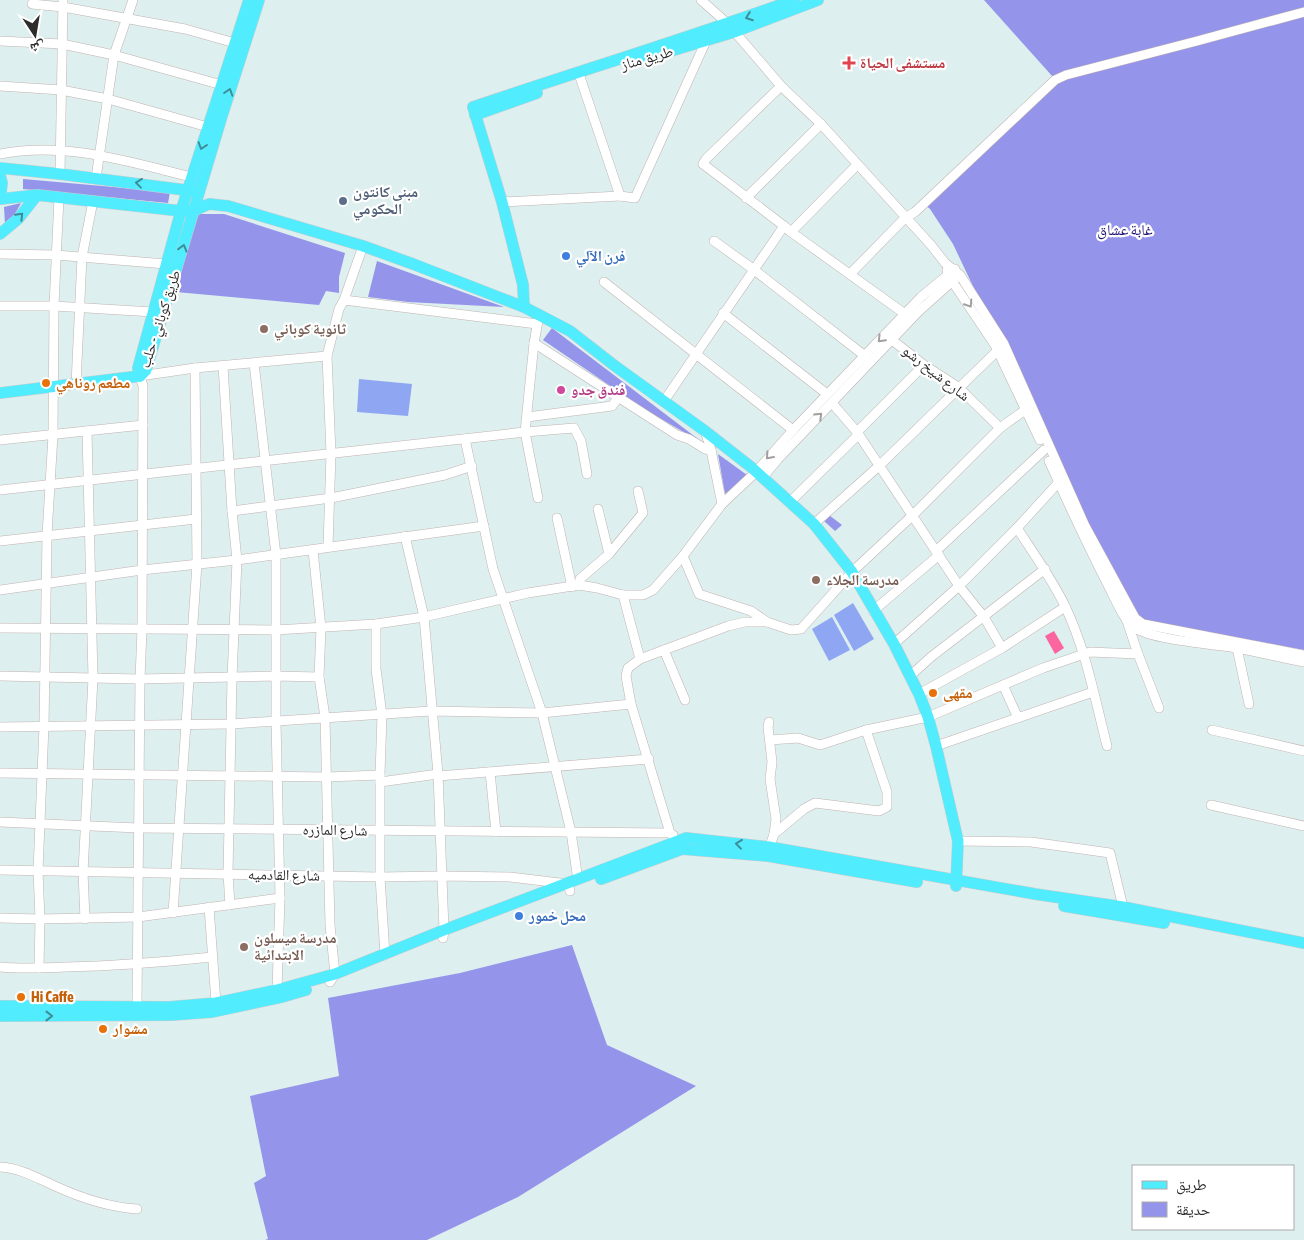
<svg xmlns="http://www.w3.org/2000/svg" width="1304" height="1240" font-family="'Asap Condensed','Noto Naskh Arabic',sans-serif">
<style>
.green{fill:#9494eb}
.pitch{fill:#8fa6f3}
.water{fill:#fc66a0}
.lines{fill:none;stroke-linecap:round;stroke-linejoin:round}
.minor-casing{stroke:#c1b3b1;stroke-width:10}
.major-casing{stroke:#ccc;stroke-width:12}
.minor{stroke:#fff;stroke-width:9}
.major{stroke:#52ecff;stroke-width:11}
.oneway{stroke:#3f8c96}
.oneway2{stroke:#a0a0a0}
.health-dot{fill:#e0444e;stroke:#fff;stroke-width:2}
.service-dot{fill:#5c6f8a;stroke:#fff;stroke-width:2}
.shop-dot{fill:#3f7fe0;stroke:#fff;stroke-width:2}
.education-dot{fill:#8d6e63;stroke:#fff;stroke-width:2}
.food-dot{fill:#e8710a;stroke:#fff;stroke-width:2}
.hotel-dot{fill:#d1479c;stroke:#fff;stroke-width:2}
.labels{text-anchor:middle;stroke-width:4.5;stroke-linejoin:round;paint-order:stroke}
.street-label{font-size:15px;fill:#2c2c2c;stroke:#fff}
.health-label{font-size:15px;font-weight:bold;fill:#be3a42;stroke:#fff;text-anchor:start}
.service-label{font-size:15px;font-weight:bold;fill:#4e5e75;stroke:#fff;text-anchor:start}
.park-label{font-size:15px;fill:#201373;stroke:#fff}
.shop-label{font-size:15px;font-weight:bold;fill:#366cbe;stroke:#fff;text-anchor:start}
.education-label{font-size:15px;font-weight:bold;fill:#785e54;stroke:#fff;text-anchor:start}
.food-label{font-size:15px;font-weight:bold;fill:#c56008;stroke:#fff;text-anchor:start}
.hotel-label{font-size:15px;font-weight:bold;fill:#b23c85;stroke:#fff;text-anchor:start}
</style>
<rect width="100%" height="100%" fill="#ddefee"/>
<!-- green -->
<g class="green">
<path d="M984 0H1304V650L1138 619 1090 533 953 244 930 209 922 202 1053 77Z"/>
<path d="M23 179 170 192 168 203 23 189Z"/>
<path d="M21 203 15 214 5 224 4 207Z"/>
<path d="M196 214H224L345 253 339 277V293L326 291 319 305 176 292Z"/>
<path d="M377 261 504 307 408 302 368 297Z"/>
<path d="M552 328 706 445 644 409 543 340Z"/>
<path d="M718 454 747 475 725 494Z"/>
<path d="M829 515 842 525 835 531 823 520Z"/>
<path d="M572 945 607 1045 696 1086 518 1197 427 1240H265L268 1239 254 1183 266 1176 250 1096 339 1076 328 998 460 973Z"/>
</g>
<!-- pitch -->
<g class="pitch">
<path d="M359 379 412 384 408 416 357 412Z"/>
<path d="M853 603 874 639 854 651 834 615Z"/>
<path d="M832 617 850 650 829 661 812 629Z"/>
</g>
<!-- water -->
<path class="water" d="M1054 631 1064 648 1055 654 1045 636Z"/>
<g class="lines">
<defs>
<g id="minor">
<path d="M701 0 728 24 781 86 821 124 931 245 945 263 960 275 1004 344 1085 526 1135 618 1143 624 1304 655"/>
<path d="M32 4 63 7 185 29 235 43"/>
<path d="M0 41 62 44 114 55 222 85"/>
<path d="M0 86 61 90 108 99 208 127"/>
<path d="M781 86 706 159 703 164 784 226"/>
<path d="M0 154C65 141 129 162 192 177"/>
<path d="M60 174 63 0"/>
<path d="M96 178 114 55 133 0"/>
<path d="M620 196 635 198 706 41V36"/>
<path d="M746 198 821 124"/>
<path d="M502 202 620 196 578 71"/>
<path d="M791 232 905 314"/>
<path d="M714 241 753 269 865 356"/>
<path d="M0 254 56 255 166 264"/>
<path d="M947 270 948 275 995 345 1040 440"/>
<path d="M850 274 906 217 915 212 1055 80 1066 75 1197 41 1304 12"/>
<path d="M604 282 793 430"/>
<path d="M344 300 363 246"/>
<path d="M0 306H54L153 312"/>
<path d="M723 313 827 394"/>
<path d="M538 321 534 343 525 432 538 498"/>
<path d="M892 340 924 365 958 387 1000 428"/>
<path d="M534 343 677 435 689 439 705 449 711 450"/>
<path d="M254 363 276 555V721L280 898 277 990"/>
<path d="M223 366 232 511 237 560 232 678 228 874 230 905"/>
<path d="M76 384 82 257 93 201"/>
<path d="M664 401 784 226 791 232 857 165"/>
<path d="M832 403 857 432 959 586 984 617 1002 648 1065 607"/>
<path d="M527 417 612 406 618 398"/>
<path d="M705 431 711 450 722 504"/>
<path d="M857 432 924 365"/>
<path d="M465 439 493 569 542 713 571 832 578 880"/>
<path d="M0 440 143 425"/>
<path d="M1049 461C1068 503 1087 544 1108 585 1114 596 1123 619 1133 627 1153 640 1211 644 1237 648 1259 652 1282 658 1304 662"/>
<path d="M762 478 778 459 918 312 957 277"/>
<path d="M0 490 525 432 574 428 581 441 587 474"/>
<path d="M790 502 859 434"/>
<path d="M598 509 609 554"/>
<path d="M232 511 331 498 445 475 472 466"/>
<path d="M557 518 572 587"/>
<path d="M814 524 880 465 998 350"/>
<path d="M1017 528C1034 554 1052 579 1065 606 1086 650 1095 699 1107 746"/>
<path d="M405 536 424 617 438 774 444 930 443 938"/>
<path d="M0 541 196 519"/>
<path d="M328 547 331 454 327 356 339 309 344 300 537 324"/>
<path d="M313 550 321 628 319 677 325 717 330 925 335 974 330 982"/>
<path d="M936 551 1044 450"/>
<path d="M683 556 699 594 751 611 767 622"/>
<path d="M579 585 580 579 609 554 643 513 638 491"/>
<path d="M0 590 142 570 237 560 484 526"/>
<path d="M623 595 640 659 628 668 626 676 631 704 670 833 673 835"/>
<path d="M873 611 939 555"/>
<path d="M376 624V669L382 715 380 775V877L385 955"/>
<path d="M0 628 275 630 376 624 424 617 528 593 579 585 597 588 623 595H643L653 590 683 556 722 504 756 472 793 430 921 297 955 269"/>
<path d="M894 644 959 586 1017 528 1059 482"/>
<path d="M1237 648 1249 704"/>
<path d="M664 650 685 700"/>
<path d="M1138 654 1159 708"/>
<path d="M640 659 728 626 745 622H767L791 630 801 629 852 572 913 515 1000 428 1025 410"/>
<path d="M0 676 140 679 276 676 319 677"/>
<path d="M910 676 931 657 1045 569"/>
<path d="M1003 685 1018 718"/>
<path d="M919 694 1002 648"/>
<path d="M0 727 231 724 431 711 542 713 631 704"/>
<path d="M1212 730 1304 751"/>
<path d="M770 740 798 738 820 745 866 730 928 717 1043 668 1090 652 1138 654 1127 621"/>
<path d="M936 746 1093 692"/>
<path d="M490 772 496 832"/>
<path d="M0 773 327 777 380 775"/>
<path d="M438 776 649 759"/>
<path d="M380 782 438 774"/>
<path d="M1211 805 1304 826"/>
<path d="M0 822 138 828 670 833"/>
<path d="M774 834 804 809 815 803 879 811 887 807V792L866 730"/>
<path d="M958 841 1031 842 1110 853 1123 907"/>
<path d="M768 852 774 834 776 819 770 779 772 762 768 727 769 722"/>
<path d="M0 870 380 877 442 876 510 877 568 884 570 891"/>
<path d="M209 907 216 1003"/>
<path d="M173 913 197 564 195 368"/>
<path d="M0 918 40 919 138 917 280 898"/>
<path d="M85 919 83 872 93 678 87 431"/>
<path d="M0 967C22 969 44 968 66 967 115 966 163 962 212 957"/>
<path d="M39 968 40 919 38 871 44 726 47 535 53 435 54 306 59 197"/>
<path d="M137 1007 140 679 142 629 143 386 140 376 195 368 327 356"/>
<path d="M0 1167C20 1168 37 1178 55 1186 81 1198 108 1207 137 1209"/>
</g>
<g id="major">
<path d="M641 60 734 32 818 0"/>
<path d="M475 115 537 93"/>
<path d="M0 168 60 174 193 191"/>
<path d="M0 175 2 183 0 199 37 195 181 211H193L209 204 228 206 363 246 413 264 524 307 570 331 615 366 705 431 751 467 814 524 852 572 894 644 919 694 928 717 936 746 958 841 956 886"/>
<path d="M0 234 18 219 37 195"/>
<path d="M524 307 523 285 502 202 473 107C580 71 688 38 794 0"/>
<path d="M140 376 146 370 221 119 259 0"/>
<path d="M140 376 138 368 181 211 249 0"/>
<path d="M0 393 140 376"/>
<path d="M601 879 682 849 768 856 917 882"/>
<path d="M1064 906 1164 923"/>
<path d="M0 1006 169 1007 216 1003 277 990 335 974 444 930 686 838 769 847 1035 894 1123 907 1304 943"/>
<path d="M0 1016 172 1015 212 1012 282 997 306 990"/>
</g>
</defs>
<!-- minor casing -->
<use href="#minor" class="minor-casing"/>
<!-- major casing -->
<use href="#major" class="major-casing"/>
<!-- minor -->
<use href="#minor" class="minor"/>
<!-- major -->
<use href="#major" class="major"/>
</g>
<!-- one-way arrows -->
<defs><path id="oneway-chevron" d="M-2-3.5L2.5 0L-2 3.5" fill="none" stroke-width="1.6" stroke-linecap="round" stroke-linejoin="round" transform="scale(1.25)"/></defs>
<g class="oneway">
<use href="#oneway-chevron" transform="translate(749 17) rotate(160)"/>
<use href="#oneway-chevron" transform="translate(229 92) rotate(-72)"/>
<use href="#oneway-chevron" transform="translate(202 146) rotate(108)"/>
<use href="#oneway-chevron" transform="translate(139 183) rotate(-173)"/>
<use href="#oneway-chevron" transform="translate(20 216) rotate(-46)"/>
<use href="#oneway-chevron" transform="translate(183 248) rotate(-75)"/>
<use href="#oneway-chevron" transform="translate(739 844) rotate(-173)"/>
<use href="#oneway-chevron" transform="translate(49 1016)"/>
</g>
<g class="oneway2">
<use href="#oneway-chevron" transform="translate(969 304) rotate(57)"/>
<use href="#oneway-chevron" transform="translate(881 339) rotate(134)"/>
<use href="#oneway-chevron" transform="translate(819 416) rotate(-44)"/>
<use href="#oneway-chevron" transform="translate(769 456) rotate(132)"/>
</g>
<!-- markers -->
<path class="health-dot" d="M846.5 55.5h5v5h5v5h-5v5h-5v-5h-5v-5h5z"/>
<circle class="service-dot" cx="343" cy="201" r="5"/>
<g class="shop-dot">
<circle cx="566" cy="256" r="5"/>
<circle cx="519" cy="916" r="5"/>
</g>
<g class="education-dot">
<circle cx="264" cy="329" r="5"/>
<circle cx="816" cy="580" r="5"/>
<circle cx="244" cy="947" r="5"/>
</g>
<g class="food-dot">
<circle cx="46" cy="383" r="5"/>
<circle cx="933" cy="693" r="5"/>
<circle cx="21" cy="997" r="5"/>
<circle cx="103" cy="1029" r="5"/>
</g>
<circle class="hotel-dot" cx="561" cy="390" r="5"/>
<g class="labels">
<!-- street labels -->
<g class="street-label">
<text transform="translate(647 58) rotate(-16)" y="5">طريق مناز</text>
<text transform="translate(160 319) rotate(-72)" y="5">طريق كوباني - حلب</text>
<text transform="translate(936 373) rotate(38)" y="5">شارع شيخ رشو</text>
<text transform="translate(335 830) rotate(1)" y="5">شارع المازره</text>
<text transform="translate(284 875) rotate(1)" y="5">شارع القادميه</text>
</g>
<!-- health labels -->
<g class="health-label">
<text x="860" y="68">مستشفى الحياة</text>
</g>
<!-- service labels -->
<g class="service-label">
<text x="353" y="197">مبنى كانتون<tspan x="353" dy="17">الحكومي</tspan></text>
</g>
<!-- park labels -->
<g class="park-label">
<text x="1125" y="235">غابة عشاق</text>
</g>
<!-- shop labels -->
<g class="shop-label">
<text x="576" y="261">فرن الآلي</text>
<text x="529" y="921">محل خمور</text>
</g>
<!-- education labels -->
<g class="education-label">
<text x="274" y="334">ثانوية كوباني</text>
<text x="826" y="585">مدرسة الجلاء</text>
<text x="254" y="943">مدرسة ميسلون<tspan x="254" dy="17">الابتدائية</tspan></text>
</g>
<!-- food labels -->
<g class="food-label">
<text x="56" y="388">مطعم روناهي</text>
<text x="943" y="698">مقهى</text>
<text x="31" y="1002">Hi Caffe</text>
<text x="113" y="1034">مشوار</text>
</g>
<!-- hotel labels -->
<g class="hotel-label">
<text x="571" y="395">فندق جدو</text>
</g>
</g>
<!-- legend -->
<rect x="1132" y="1165" width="162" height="65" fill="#ffffff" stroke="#ababab"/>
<rect x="1142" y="1181" width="25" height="8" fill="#52ecff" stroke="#ababab"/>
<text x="1176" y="1190" font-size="15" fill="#2c2c2c">طريق</text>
<rect x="1142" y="1202" width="25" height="15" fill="#9494eb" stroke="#ababab"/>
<text x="1176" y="1215" font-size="15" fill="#2c2c2c">حديقة</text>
<!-- north arrow -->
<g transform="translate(35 35) rotate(168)" stroke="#ffffff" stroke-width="4" paint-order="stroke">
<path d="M0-4L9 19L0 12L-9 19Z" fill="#2c2c2c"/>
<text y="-8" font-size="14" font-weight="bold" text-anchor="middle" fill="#2c2c2c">ش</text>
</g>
</svg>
